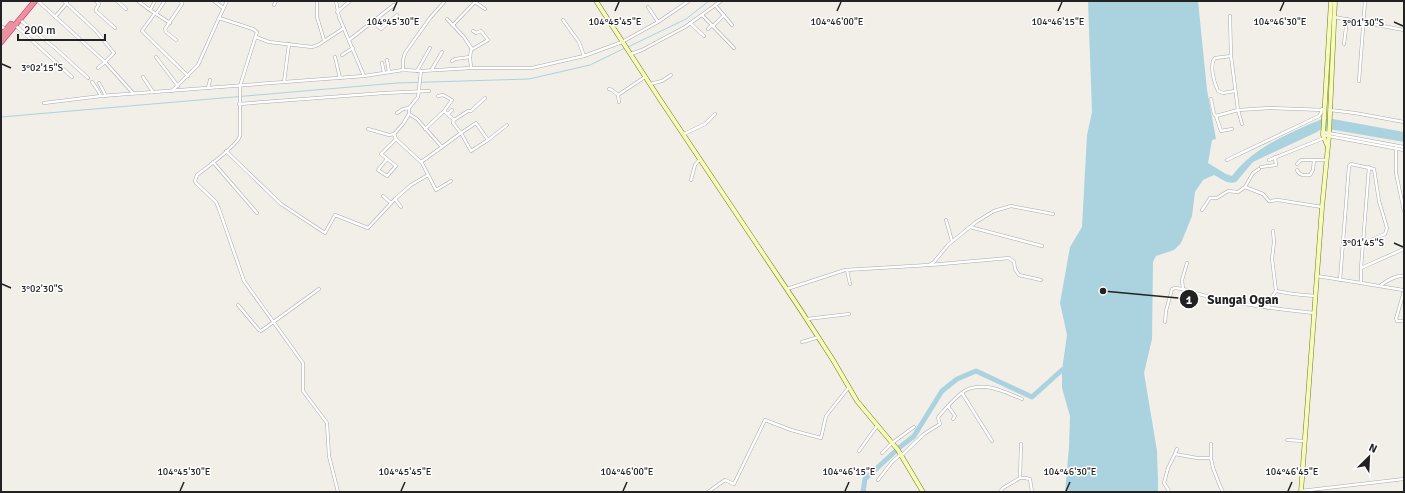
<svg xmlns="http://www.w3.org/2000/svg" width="1405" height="493" font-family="Signika,sans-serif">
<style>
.water{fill:#aad3df}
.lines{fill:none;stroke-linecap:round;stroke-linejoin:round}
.stream{stroke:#aad3df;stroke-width:1}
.river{stroke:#aad3df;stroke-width:5}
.street-casing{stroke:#a9a9a9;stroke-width:3.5}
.secondary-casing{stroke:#707d05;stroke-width:5}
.highway-casing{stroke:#dc2a67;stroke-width:6}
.street{stroke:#fff;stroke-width:2.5}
.secondary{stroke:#f7fabf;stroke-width:4}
.highway{stroke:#e892a2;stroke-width:5}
.ticks{fill:none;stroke:#222;stroke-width:1.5}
.ticks-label{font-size:10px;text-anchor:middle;fill:#222;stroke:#fff;stroke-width:3;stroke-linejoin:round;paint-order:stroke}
.leader{fill:none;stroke:#222;stroke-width:1.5}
.callout-dot{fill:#222;stroke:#fff;stroke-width:1.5}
.mark-label{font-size:12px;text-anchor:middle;font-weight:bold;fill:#fff}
.callout-label{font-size:13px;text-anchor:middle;font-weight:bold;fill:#222;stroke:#fff;stroke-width:3;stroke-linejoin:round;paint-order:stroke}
</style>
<rect width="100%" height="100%" fill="#f2efe9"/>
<!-- water -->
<path class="water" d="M1088 1H1198L1207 90 1216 139 1212 140 1208 163 1226 174 1232 176C1254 147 1289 133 1322 119H1333L1404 132V142L1323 128 1317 132 1253 162 1236 182C1228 185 1222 179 1214 175L1203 180 1195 192 1192 216 1181 243 1174 250 1156 256 1153 262 1152 339 1144 373 1157 451 1158 481V492H1065L1069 447 1070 416 1062 388V370L1067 335 1060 303 1070 247 1082 227 1087 135 1092 112Z"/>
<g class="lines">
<!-- stream -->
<g class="stream">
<path d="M628 47 686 19 709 1"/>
<path d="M1 117 397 83 529 79 590 65 625 48"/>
</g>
<!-- river -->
<path class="river" d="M863 492 865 479 900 447 914 436 942 391 957 379 976 371 1032 397 1062 370"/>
<defs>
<g id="street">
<path d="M38 1 105 62 114 53 113 52 96 31 64 1"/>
<path d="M96 1 99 4 96 9V11L115 28"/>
<path d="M117 1 126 9"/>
<path d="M138 1 150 10 170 23"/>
<path d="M214 1 223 8"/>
<path d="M227 1 219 18 253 29 257 32 240 86V136C237 146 206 168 197 175L195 181 196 183 216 202 219 209 244 281 303 363V391L327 423 329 456 338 492"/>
<path d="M317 1V17L324 40"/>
<path d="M336 1 339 17 364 76"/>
<path d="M274 5 276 1"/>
<path d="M715 5 732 25"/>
<path d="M648 7 658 22"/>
<path d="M150 10 155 1"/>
<path d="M337 12 350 1"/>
<path d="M155 13 142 31 188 76"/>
<path d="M156 14 164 2"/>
<path d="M702 15 734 48"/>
<path d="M1230 16 1231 56 1238 110 1270 108 1324 110"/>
<path d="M55 17 67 3"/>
<path d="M1334 17 1404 30"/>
<path d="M447 19 464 37 472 49"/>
<path d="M20 20 55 48 88 78"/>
<path d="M563 20 579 42 584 56"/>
<path d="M373 22 381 29 397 15"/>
<path d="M690 23 704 36"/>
<path d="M15 25 72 77"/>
<path d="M453 25 475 2 485 9"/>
<path d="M1 26 5 29"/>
<path d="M713 26 724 15"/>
<path d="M708 29 712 25"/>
<path d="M256 37 269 42 312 47 318 45 344 28"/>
<path d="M176 40 166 32 165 29 182 4 181 1"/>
<path d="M349 40 394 5"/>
<path d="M1344 44 1347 19"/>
<path d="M631 54 642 50 685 27 721 1"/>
<path d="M342 55 353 48"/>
<path d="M1231 56 1215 58C1209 64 1214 83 1218 91L1223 93 1235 91"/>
<path d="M156 57 178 86"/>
<path d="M335 57 340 78"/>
<path d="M470 57 471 50 488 40 481 31 476 33 473 31"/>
<path d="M387 60 389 72"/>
<path d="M452 61 455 59 470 57 471 68"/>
<path d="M382 63 384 73"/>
<path d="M98 68 105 62 133 93"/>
<path d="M432 69 442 52"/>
<path d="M403 70V60L405 53 430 18 445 1"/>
<path d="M417 71 430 48"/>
<path d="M143 77 153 92"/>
<path d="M1359 81 1365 1"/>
<path d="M92 82 97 89 101 96"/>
<path d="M284 82 289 44"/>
<path d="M99 83 106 96"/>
<path d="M650 84 662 81 671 75"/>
<path d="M208 88 210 80"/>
<path d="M609 89 612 90 618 95 645 77"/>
<path d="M172 91 198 65 219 18"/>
<path d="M618 95 619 102"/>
<path d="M1211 99 1214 114 1216 116 1221 131 1232 129"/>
<path d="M44 103 101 96 364 76 403 70 421 71 471 68H532L584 56 622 42 658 22 689 1"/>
<path d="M239 104 384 93 429 91"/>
<path d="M1330 110 1355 113 1404 122"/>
<path d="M397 113 403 109 409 108"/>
<path d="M409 114 417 119 442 147 461 133 471 151 488 140 476 123 461 133 453 123 454 120 444 111"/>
<path d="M448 114 452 110"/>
<path d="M1216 116 1238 110 1242 124"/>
<path d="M454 120 468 111H471L485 98"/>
<path d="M368 129 389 135 394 134"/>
<path d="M425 129 444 111 452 100 443 95 438 96"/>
<path d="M1323 132 1404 147"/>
<path d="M684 134 705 124 715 114"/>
<path d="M1323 135 1404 150"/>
<path d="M396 139 422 163 436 190 451 181"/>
<path d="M488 140 507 125"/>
<path d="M1396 148V173L1404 211"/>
<path d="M226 151 281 204 325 233 335 215 368 228 395 199 411 185 428 175"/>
<path d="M387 159 378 170 387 176 396 166 381 154 396 139 394 134 403 124 409 114V108L418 97 421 71"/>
<path d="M1227 160 1319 116 1321 113 1322 109"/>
<path d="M1269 160 1324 138"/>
<path d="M213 162 257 213"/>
<path d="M421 162 442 147"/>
<path d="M1297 164 1301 160H1326"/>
<path d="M1261 167 1276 165 1275 157"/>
<path d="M1259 169 1253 173 1245 187 1263 194 1269 201 1278 200 1322 207"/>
<path d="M1297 170C1299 175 1304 176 1310 175L1313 170 1314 160"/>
<path d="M691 180 695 165 700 159"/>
<path d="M383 196 391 203"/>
<path d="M395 199 401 207"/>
<path d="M1202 210 1210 198H1217L1228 191 1238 192 1245 187"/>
<path d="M946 220 952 241"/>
<path d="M970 227 1042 246"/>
<path d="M1187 263 1182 280 1183 289C1226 304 1270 308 1314 313"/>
<path d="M930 265 1009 258 1014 262 1015 269 1019 275 1041 280"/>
<path d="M1361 268 1369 167"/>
<path d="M847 270 850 284"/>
<path d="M1317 276 1361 283V268L1404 249"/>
<path d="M1340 280 1349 166 1351 164 1374 169 1379 201 1387 228 1385 234 1364 243"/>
<path d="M1361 283 1403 290 1404 291 1396 319 1397 321H1404"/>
<path d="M1381 285C1387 281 1395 275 1403 276"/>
<path d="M787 289 845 270 929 265 934 262 948 245 976 222 994 211 1011 206 1053 214"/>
<path d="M1276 291 1293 294 1315 296"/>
<path d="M238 305 259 330 261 331 319 289"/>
<path d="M1268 308 1271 298 1276 291 1272 259 1274 242 1273 231"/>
<path d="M807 319 849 314"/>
<path d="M1165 322 1166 311 1172 289 1175 288 1183 289"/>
<path d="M802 342 819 337"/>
<path d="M962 393 992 441"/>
<path d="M948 406 955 416 953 419"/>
<path d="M1287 440 1304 441"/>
<path d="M1021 444 1020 478H1025L1030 479 1032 492"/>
<path d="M1211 444V458"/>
<path d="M859 451 877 426"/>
<path d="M882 453 892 443 914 427"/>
<path d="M1175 454 1177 449"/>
<path d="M902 455 924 434 940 424 938 418 939 416C946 408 957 395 966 390 984 381 1005 392 1022 399"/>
<path d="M878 480 892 462 901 454"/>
<path d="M1301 491 1404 479"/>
<path d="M708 492 725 480 734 484 765 420 791 430 821 438 826 416 849 387"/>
<path d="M1000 492 1003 488 1020 478"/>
<path d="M1169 492 1168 489 1164 483 1168 468 1175 454 1197 458H1211L1213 468 1220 486 1223 492"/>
</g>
<g id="secondary">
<path d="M596 1 661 101 800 309 833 360 857 401 898 450 923 492"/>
<path d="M1327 145 1323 135 1331 1"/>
<path d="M1301 492 1322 207 1329 136 1335 1"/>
</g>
<g id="highway">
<path d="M1 35 11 24"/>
<path d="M1 42 35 1"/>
</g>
</defs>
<!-- street casing -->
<use href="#street" class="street-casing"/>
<!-- secondary casing -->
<use href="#secondary" class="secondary-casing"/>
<!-- highway casing -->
<use href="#highway" class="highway-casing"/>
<!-- street -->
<use href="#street" class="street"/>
<!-- secondary -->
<use href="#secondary" class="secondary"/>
<!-- highway -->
<use href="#highway" class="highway"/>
</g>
<!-- ticks -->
<path class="ticks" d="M393 11 397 2M615 11 619 2M837 11 841 2M1058 11 1062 2M1280 11 1284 2M1394 22 1403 26M2 64 11 68M1394 243 1403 247M2 284 11 288M180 491 184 482M401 491 405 482M623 491 627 482M845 491 849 482M1066 491 1070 482M1288 491 1292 482"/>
<g class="ticks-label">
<text x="393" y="25">104°45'30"E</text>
<text x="615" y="25">104°45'45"E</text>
<text x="837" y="25">104°46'00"E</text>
<text x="1058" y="25">104°46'15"E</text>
<text x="1280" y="25">104°46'30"E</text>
<text x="1363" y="26">3°01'30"S</text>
<text x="42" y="71">3°02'15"S</text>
<text x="1363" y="246">3°01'45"S</text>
<text x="42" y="292">3°02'30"S</text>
<text x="184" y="475">104°45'30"E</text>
<text x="405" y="475">104°45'45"E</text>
<text x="627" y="475">104°46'00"E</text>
<text x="849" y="475">104°46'15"E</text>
<text x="1070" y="475">104°46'30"E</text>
<text x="1292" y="475">104°46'45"E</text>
</g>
<!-- callouts -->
<path class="leader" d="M1103 291L1189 299"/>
<g class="callout-dot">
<circle cx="1103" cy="291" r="4"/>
<circle cx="1189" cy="299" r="10"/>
</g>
<g class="mark-label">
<text x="1189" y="304">1</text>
</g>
<g class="callout-label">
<text x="1243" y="304">Sungai Ogan</text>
</g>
<!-- border -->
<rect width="1405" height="493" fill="none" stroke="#222222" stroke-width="4"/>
<!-- north arrow -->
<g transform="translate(1369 457) rotate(24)" stroke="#ffffff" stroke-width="3" paint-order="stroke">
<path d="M0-3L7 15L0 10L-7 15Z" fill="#222222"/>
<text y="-6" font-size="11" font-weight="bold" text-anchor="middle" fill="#222222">N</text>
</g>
<!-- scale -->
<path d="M18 34v6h87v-6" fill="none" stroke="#222222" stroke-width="2"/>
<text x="24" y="34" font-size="12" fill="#222222" stroke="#ffffff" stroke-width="3" paint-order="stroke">200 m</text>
</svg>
